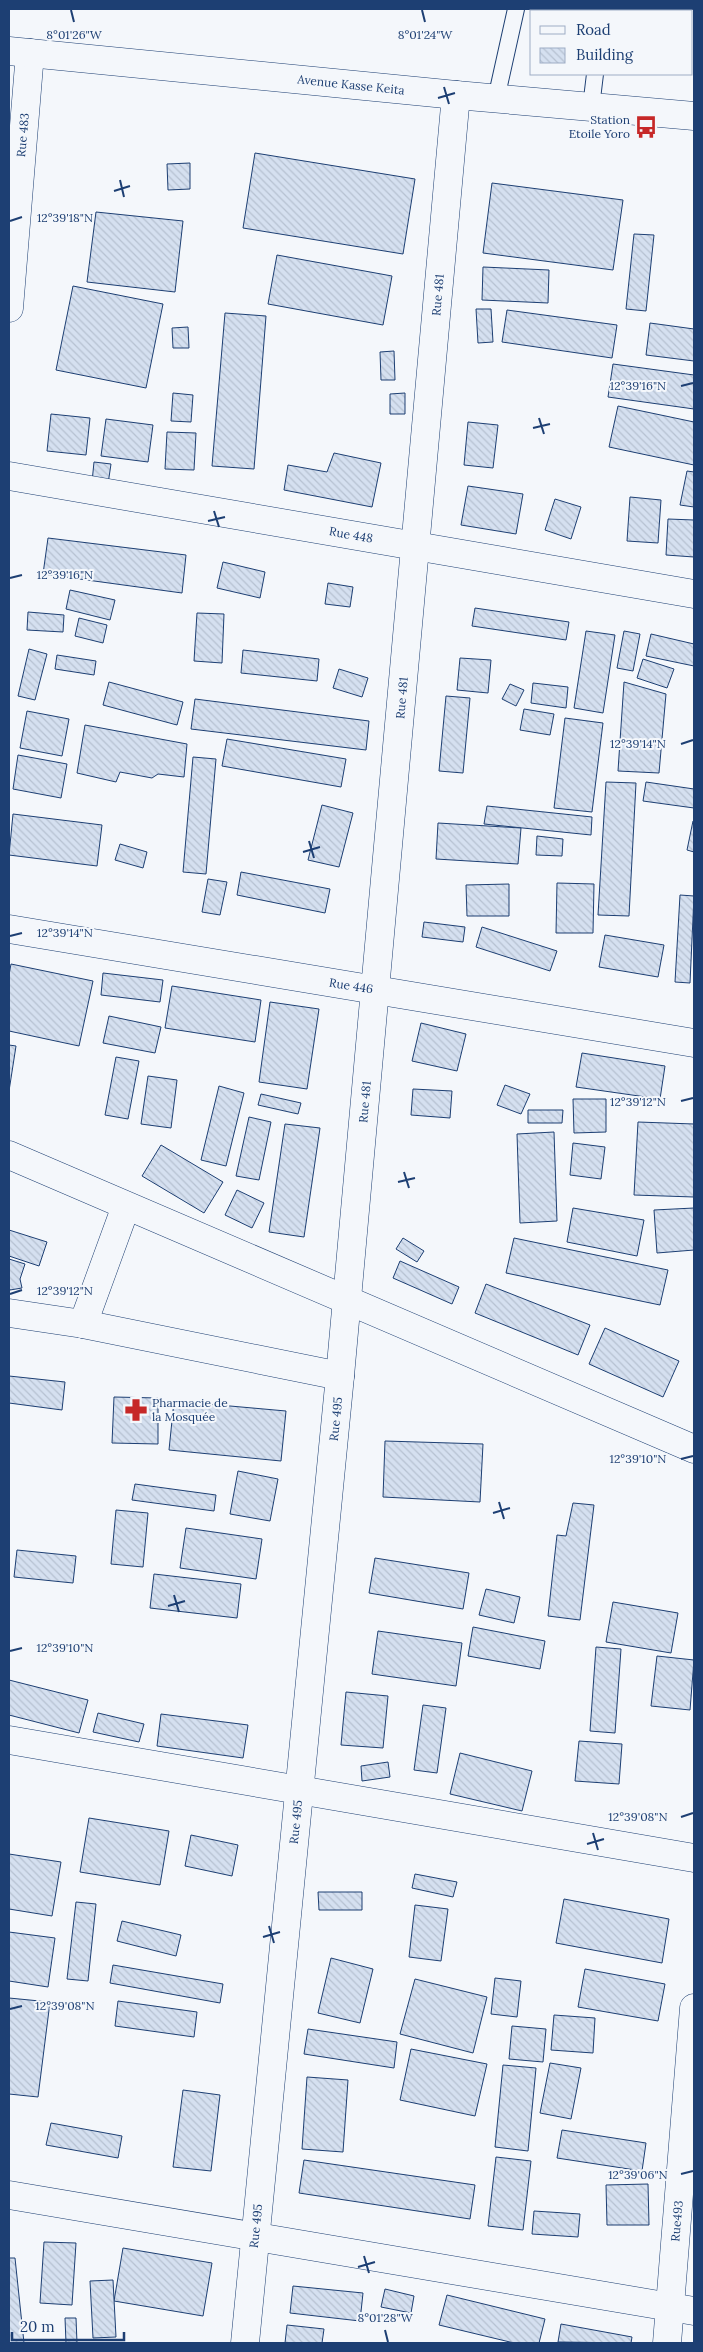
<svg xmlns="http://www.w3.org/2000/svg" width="703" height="2352" font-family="Lora,serif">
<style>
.building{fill:url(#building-back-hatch);stroke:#1d3f73}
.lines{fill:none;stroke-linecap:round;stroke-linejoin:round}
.service-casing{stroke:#1d3f73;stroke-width:18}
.minor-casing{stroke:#1d3f73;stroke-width:29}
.tertiary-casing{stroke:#1d3f73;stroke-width:29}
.secondary-casing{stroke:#1d3f73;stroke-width:29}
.service{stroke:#f4f7fb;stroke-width:16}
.minor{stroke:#f4f7fb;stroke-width:28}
.tertiary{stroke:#f4f7fb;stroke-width:28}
.secondary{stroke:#f4f7fb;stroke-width:28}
.ticks{fill:none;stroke:#1d3f73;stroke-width:2}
.labels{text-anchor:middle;stroke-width:4;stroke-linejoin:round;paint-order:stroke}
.street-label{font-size:12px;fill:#1d3f73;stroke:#f4f7fb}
.poi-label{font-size:12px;fill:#1d3f73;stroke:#f4f7fb;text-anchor:end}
.ticks-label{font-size:12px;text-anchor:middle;fill:#1d3f73;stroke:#f4f7fb;stroke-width:4;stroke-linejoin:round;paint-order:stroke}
</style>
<defs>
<pattern id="building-back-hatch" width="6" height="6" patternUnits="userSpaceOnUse" patternTransform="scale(1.25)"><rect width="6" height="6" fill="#d5e0f0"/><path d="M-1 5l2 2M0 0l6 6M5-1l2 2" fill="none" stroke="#b6c1d1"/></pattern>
</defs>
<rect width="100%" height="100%" fill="#f4f7fb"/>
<!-- building -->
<g class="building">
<path d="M255 153 415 179 403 254 243 228Z"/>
<path d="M190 163V189L168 190 167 164Z"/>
<path d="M492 183 623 200 613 270 483 253Z"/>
<path d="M96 212 183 221 175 292 87 282Z"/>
<path d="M634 234 654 235 646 311 626 309Z"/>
<path d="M277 255 392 276 383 325 268 304Z"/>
<path d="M483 267 549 270 548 303 482 300Z"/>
<path d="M73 286 163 304 146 388 56 370Z"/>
<path d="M476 309H491L493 342 478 343Z"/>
<path d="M507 310 617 325 612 358 502 342Z"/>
<path d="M225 313 266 316 254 469 212 466Z"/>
<path d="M650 323 694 329V361L646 355Z"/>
<path d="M188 327 189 348H173L172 328Z"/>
<path d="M394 351 395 380H381L380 352Z"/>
<path d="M613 364 694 375V409L608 397Z"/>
<path d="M173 393 193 395 191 422 171 421Z"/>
<path d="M405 393V414H390V394Z"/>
<path d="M618 406 694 422V465L609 447Z"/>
<path d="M51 414 90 418 86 455 47 451Z"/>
<path d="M106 419 153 425 148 462 101 456Z"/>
<path d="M468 422 498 425 493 468 464 465Z"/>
<path d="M167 432 196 433 194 470 165 469Z"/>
<path d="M334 453 381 463 372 507 284 490 288 465 327 472Z"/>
<path d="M94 462 111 464 108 484 92 482Z"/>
<path d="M687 471 694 472V507L680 505Z"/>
<path d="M468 486 523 494 516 534 461 525Z"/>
<path d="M630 497 661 500 658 543 627 541Z"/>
<path d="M555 499 581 507 571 539 545 530Z"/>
<path d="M668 519 694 520V557L666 555Z"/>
<path d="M48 538 186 555 182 593 43 574Z"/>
<path d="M223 562 265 572 260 598 217 588Z"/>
<path d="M328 583 353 587 350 607 325 604Z"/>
<path d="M70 590 115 600 110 620 66 609Z"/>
<path d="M475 608 569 622 566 640 472 626Z"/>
<path d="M28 612 64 615 63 632 27 630Z"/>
<path d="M197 613 224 614 222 663 194 661Z"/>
<path d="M79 618 107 625 103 643 75 636Z"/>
<path d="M586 631 615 635 603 713 574 708Z"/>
<path d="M624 631 640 634 633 671 617 668Z"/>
<path d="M651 634 694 644V666L646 656Z"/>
<path d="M29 649 47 654 35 700 18 696Z"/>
<path d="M243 650 319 659 317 681 241 673Z"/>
<path d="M57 655 96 661 94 675 55 669Z"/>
<path d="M460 658 491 660 488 693 457 690Z"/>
<path d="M643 659 674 669 667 688 637 678Z"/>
<path d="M339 669 368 678 362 697 333 688Z"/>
<path d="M109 682 183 702 177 725 103 705Z"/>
<path d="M624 682 666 694 659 773 618 771Z"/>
<path d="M533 683 568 687 566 708 531 703Z"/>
<path d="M510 684 524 690 516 706 502 699Z"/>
<path d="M446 696 470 698 463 773 439 771Z"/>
<path d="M195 699 369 721 366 750 191 729Z"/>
<path d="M524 709 554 714 550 735 520 730Z"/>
<path d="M27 711 69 719 62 756 20 748Z"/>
<path d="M565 718 603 723 592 812 554 808Z"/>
<path d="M85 725 187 744 184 777 158 774 152 778 120 772 116 782 77 773Z"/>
<path d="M227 739 346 759 341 787 222 766Z"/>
<path d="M18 755 67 764 61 798 13 789Z"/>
<path d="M193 757 216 759 206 874 183 872Z"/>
<path d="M606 782 636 783 629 916 598 915Z"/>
<path d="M646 782 694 789V808L643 801Z"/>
<path d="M322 805 353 813 339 867 308 860Z"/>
<path d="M487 806 592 817 591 835 484 824Z"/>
<path d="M13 814 102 825 97 866 9 855Z"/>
<path d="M693 821H694V852L687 850Z"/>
<path d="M438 823 521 828 518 864 436 859Z"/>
<path d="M537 836 563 839 562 856 536 855Z"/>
<path d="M120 844 147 852 143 868 115 860Z"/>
<path d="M241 872 330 889 325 913 237 895Z"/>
<path d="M208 879 227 882 220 915 202 912Z"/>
<path d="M557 883 594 884 593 933H556Z"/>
<path d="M509 884V916H467L466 885Z"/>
<path d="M680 895 694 896 690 983 675 982Z"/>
<path d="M424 922 465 927 463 942 422 937Z"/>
<path d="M482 927 557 951 550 971 476 947Z"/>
<path d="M605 935 664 945 658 977 599 967Z"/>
<path d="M11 964 93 981 79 1046 9 1031V975Z"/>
<path d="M103 973 163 980 160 1002 101 995Z"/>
<path d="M172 986 261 1000 255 1042 165 1028Z"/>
<path d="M270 1002 319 1009 307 1089 259 1082Z"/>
<path d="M109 1016 161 1027 155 1053 103 1043Z"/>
<path d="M421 1023 466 1034 457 1071 412 1061Z"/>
<path d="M9 1045 16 1046 9 1091Z"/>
<path d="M582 1053 665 1066 660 1099 576 1087Z"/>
<path d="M116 1057 139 1061 128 1119 105 1115Z"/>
<path d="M148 1076 177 1080 171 1128 141 1124Z"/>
<path d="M505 1085 530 1094 521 1114 497 1105Z"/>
<path d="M219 1086 244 1093 226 1166 201 1160Z"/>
<path d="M413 1089 452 1091 450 1118 411 1115Z"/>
<path d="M261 1094 301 1103 298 1114 258 1105Z"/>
<path d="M573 1099H606V1132L574 1133Z"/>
<path d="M528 1110H563L562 1123H528Z"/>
<path d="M249 1117 271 1122 259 1180 236 1176Z"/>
<path d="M638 1122 694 1124V1197L634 1195Z"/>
<path d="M285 1124 320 1128 304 1237 269 1232Z"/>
<path d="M554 1132 557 1221 520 1223 517 1134Z"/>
<path d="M573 1143 605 1147 601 1179 570 1175Z"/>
<path d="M161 1145 223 1182 204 1213 142 1176Z"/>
<path d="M237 1190 264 1203 252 1228 225 1215Z"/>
<path d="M573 1208 644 1220 637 1256 567 1242Z"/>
<path d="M694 1208V1250L657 1253 654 1210Z"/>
<path d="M9 1230 47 1242 39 1266 9 1256Z"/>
<path d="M403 1238 424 1251 417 1262 396 1249Z"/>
<path d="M514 1238 668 1270 660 1305 506 1273Z"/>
<path d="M9 1259 25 1264 20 1279 22 1288 10 1290 9 1287Z"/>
<path d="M400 1261 459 1287 452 1304 393 1278Z"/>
<path d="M486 1284 590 1325 578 1355 475 1313Z"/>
<path d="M605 1328 679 1361 663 1397 589 1364Z"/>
<path d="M9 1376 65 1382 62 1410 9 1403Z"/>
<path d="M114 1397 158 1398V1444L112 1443Z"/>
<path d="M174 1401 286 1411 281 1461 169 1450Z"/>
<path d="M385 1441 483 1444 480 1502 383 1497Z"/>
<path d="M238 1471 278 1479 270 1521 230 1514Z"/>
<path d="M135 1484 216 1495 214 1511 132 1500Z"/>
<path d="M573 1503 594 1505 580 1620 548 1616 557 1535 566 1536Z"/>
<path d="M116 1510 148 1513 143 1567 111 1564Z"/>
<path d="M186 1528 262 1539 256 1579 180 1568Z"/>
<path d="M17 1550 76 1556 73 1583 14 1577Z"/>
<path d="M375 1558 469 1573 463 1609 369 1593Z"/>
<path d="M154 1574 241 1584 237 1618 150 1608Z"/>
<path d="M486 1589 520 1597 514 1623 479 1615Z"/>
<path d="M613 1602 678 1613 671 1653 606 1642Z"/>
<path d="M473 1627 545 1641 540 1669 468 1656Z"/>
<path d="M378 1631 462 1643 456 1686 372 1674Z"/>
<path d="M596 1647 621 1649 615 1733 590 1731Z"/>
<path d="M657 1656 694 1660 690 1710 651 1706Z"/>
<path d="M9 1680 88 1700 79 1733 9 1715Z"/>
<path d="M346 1692 388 1696 383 1748 341 1745Z"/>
<path d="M423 1705 446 1708 437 1773 414 1770Z"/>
<path d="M98 1713 144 1724 139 1742 93 1732Z"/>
<path d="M161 1714 248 1725 243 1758 157 1746Z"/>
<path d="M579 1741 622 1744 619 1784 575 1781Z"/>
<path d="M460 1753 532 1771 522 1811 450 1794Z"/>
<path d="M388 1762 390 1777 362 1781 361 1766Z"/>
<path d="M89 1818 169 1831 160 1885 80 1872Z"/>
<path d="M191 1835 238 1845 232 1876 185 1866Z"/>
<path d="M9 1854 61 1862 52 1916 9 1909Z"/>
<path d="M415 1874 457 1882 453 1897 412 1888Z"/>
<path d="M318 1892H362V1910H319Z"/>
<path d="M564 1899 669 1919 662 1963 556 1943Z"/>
<path d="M76 1902 96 1904 88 1981 67 1979Z"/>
<path d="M415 1905 448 1909 441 1961 409 1957Z"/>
<path d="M122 1921 181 1935 176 1956 117 1941Z"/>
<path d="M9 1932 55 1938 48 1987 9 1981Z"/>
<path d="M331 1958 373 1969 360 2023 318 2013Z"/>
<path d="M113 1965 223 1984 220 2003 110 1983Z"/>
<path d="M585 1969 665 1984 658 2021 578 2007Z"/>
<path d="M495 1978 521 1981 517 2017 491 2014Z"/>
<path d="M415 1979 487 1997 473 2053 400 2034Z"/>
<path d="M9 1998 50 2002 38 2097 9 2094Z"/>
<path d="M118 2001 197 2012 194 2037 115 2026Z"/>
<path d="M554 2015 595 2018 593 2053 551 2050Z"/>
<path d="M512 2026 546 2029 543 2062 509 2059Z"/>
<path d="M308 2029 397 2042 394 2068 304 2054Z"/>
<path d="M411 2049 487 2064 475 2116 400 2100Z"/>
<path d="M550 2063 581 2068 571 2119 540 2113Z"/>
<path d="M503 2065 536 2068 528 2151 495 2147Z"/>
<path d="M307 2077 348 2080 343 2152 302 2149Z"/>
<path d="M183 2090 220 2095 211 2171 173 2167Z"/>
<path d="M51 2123 122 2136 118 2158 46 2145Z"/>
<path d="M562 2130 646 2143 642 2171 557 2158Z"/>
<path d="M496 2157 531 2161 523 2230 488 2226Z"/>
<path d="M304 2160 475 2185 470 2219 299 2193Z"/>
<path d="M648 2184 649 2225H607L606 2185Z"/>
<path d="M534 2211 580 2214 578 2237 532 2234Z"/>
<path d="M44 2242 76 2243 72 2305 40 2303Z"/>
<path d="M123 2248 212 2263 203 2316 114 2301Z"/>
<path d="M9 2258H15L24 2343H9Z"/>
<path d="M113 2280 116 2337 93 2338 90 2281Z"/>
<path d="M293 2286 363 2293 360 2321 290 2313Z"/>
<path d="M385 2289 414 2296 411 2313 381 2307Z"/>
<path d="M447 2295 545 2319 539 2343H514L439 2325Z"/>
<path d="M65 2318H76L77 2343H66Z"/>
<path d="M561 2324 632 2337 631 2343 558 2342Z"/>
<path d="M287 2325 324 2329 322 2343H285Z"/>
</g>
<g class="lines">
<defs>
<g id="service">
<path d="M601 9V11"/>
<path d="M496 99 516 9"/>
<path d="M591 107 595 74"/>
</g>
<g id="minor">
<path d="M9 308 30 53"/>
<path d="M9 476 694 594"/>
<path d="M9 929 694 1043"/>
<path d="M9 1313 83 1324 340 1376"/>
<path d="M83 1324 126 1206"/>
<path d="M9 1740 694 1858"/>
<path d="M9 2195 694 2311"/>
<path d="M245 2343 340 1376 456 95"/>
<path d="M667 2343 694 2008"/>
</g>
<path id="tertiary" d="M9 1155 694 1449"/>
<path id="secondary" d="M9 51 456 95 694 116"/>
</defs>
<!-- service casing -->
<use href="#service" class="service-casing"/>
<!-- minor casing -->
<use href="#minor" class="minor-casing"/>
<!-- tertiary casing -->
<use href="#tertiary" class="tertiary-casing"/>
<!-- secondary casing -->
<use href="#secondary" class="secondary-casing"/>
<!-- service -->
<use href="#service" class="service"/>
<!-- minor -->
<use href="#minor" class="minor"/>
<!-- tertiary -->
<use href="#tertiary" class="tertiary"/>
<!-- secondary -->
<use href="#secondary" class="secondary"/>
</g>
<!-- ticks -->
<path class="ticks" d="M71 10 74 22M422 10 425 22M444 87 449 104M438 98 455 93M120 180 124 197M114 191 130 186M10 221 22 217M681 386 693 383M539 418 544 434M533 428 550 424M214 511 219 527M208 521 225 517M10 578 22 575M681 744 693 740M309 841 314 858M303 852 320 847M10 936 22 933M681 1101 693 1098M404 1172 409 1188M398 1182 415 1178M10 1294 22 1290M681 1459 693 1456M499 1502 504 1519M493 1513 510 1508M174 1595 179 1612M168 1606 185 1601M10 1651 22 1648M681 1817 693 1813M593 1833 598 1850M587 1844 604 1839M269 1926 274 1943M263 1937 280 1932M10 2009 22 2006M681 2174 693 2171M364 2256 369 2273M358 2267 375 2262M385 2330 388 2342"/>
<!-- icons -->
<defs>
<symbol id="bus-bare" viewBox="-9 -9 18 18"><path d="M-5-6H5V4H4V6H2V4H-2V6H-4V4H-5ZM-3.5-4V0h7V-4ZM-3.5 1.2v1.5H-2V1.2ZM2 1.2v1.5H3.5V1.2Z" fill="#c62828" stroke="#f4f7fb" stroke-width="2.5" paint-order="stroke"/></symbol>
<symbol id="pharmacy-bare" viewBox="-9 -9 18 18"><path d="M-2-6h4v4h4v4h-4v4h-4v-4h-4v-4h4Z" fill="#c62828" stroke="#f4f7fb" stroke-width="2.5" paint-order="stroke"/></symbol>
</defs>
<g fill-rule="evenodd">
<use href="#bus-bare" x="630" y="111" width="32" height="32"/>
<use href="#pharmacy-bare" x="120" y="1394" width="32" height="32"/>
</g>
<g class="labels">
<!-- street labels -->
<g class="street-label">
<text transform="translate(351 85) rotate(6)" y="4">Avenue Kasse Keita</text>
<text transform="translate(23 135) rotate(-85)" y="4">Rue 483</text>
<text transform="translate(438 295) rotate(-85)" y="4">Rue 481</text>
<text transform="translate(351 535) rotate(10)" y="4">Rue 448</text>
<text transform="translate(402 698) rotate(-85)" y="4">Rue 481</text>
<text transform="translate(351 986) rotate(9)" y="4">Rue 446</text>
<text transform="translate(365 1102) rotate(-85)" y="4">Rue 481</text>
<text transform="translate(336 1419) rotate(-84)" y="4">Rue 495</text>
<text transform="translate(296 1822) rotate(-84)" y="4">Rue 495</text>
<text transform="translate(677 2221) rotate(-85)" y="4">Rue493</text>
<text transform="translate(256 2226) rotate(-84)" y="4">Rue 495</text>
</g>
<!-- poi labels -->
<g class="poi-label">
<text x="630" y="124">Station<tspan x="630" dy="14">Etoile Yoro</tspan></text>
<text x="152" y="1407" text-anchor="start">Pharmacie de<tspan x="152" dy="14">la Mosquée</tspan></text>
</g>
</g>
<g class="ticks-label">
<text x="74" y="39">8°01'26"W</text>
<text x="425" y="39">8°01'24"W</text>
<text x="65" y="222">12°39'18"N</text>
<text x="638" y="390">12°39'16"N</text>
<text x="65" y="579">12°39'16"N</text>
<text x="638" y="748">12°39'14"N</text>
<text x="65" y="937">12°39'14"N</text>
<text x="638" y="1106">12°39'12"N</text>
<text x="65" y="1295">12°39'12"N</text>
<text x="638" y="1463">12°39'10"N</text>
<text x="65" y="1652">12°39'10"N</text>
<text x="638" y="1821">12°39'08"N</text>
<text x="65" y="2010">12°39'08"N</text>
<text x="638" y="2179">12°39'06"N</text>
<text x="385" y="2322">8°01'28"W</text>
</g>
<!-- border -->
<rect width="703" height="2352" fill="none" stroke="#1d3f73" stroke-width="20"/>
<!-- legend -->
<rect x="530" y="10" width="162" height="65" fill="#f4f7fb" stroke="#9eadc5"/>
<rect x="540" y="26" width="25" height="8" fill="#f4f7fb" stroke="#9eadc5"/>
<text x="576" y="35" font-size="15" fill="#1d3f73">Road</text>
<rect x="540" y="48" width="25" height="15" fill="url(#building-back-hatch)" stroke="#9eadc5"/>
<text x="576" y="60" font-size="15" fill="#1d3f73">Building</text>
<!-- scale -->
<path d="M12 2332v8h112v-8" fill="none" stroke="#1d3f73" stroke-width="2.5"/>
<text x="20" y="2332" font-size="15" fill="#1d3f73" stroke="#f4f7fb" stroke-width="4" paint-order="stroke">20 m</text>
</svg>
